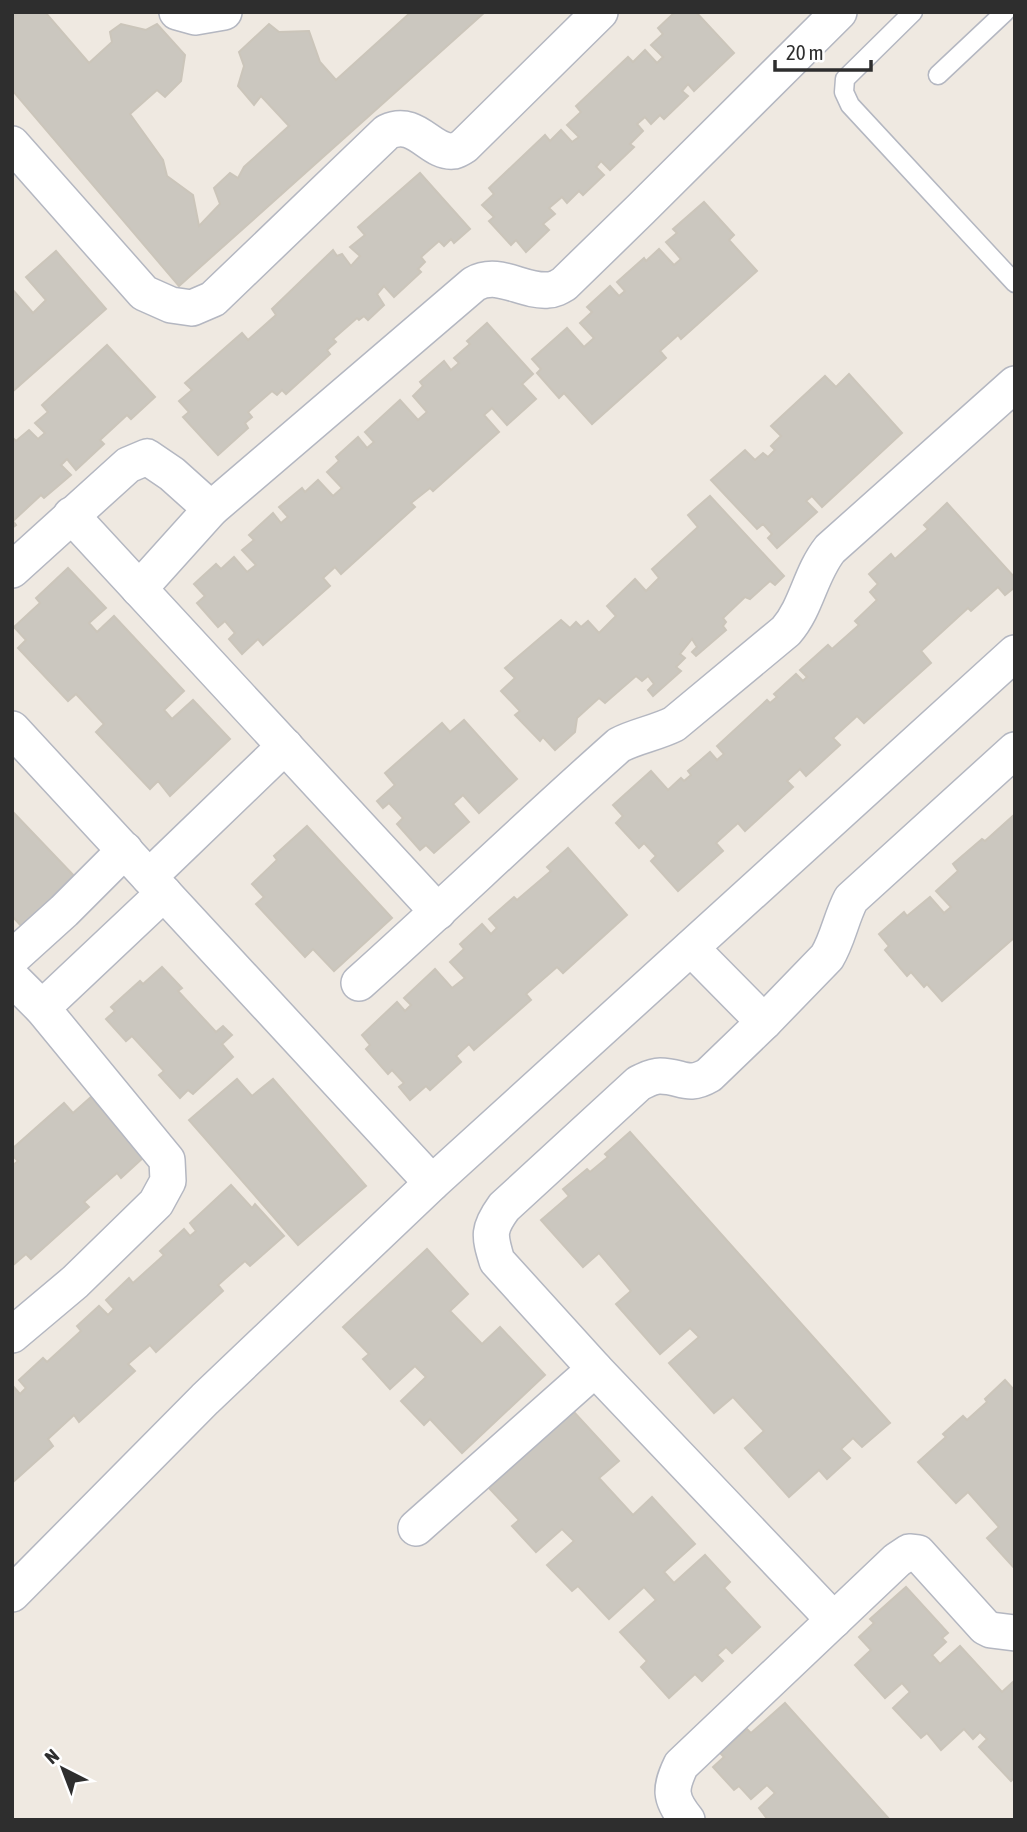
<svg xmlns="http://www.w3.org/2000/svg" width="1027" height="1832" font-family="'Asap Condensed',sans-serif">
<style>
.building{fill:#cbc7bf;stroke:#cbc5ba;stroke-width:2}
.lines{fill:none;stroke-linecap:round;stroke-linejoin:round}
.service-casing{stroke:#b4b7c1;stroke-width:21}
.minor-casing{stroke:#b4b7c1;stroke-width:38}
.service{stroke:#fff;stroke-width:18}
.minor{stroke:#fff;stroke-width:35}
</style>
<rect width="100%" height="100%" fill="#efe9e1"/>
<!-- building -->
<g class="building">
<path d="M12 12H45L89 63 112 42 110 32 121 24 146 30 157 24 185 55 181 81 165 97 157 90 130 114 163 160 167 176 193 195 199 226 220 204 214 188 230 173 238 178 244 167 289 126 261 96 254 105 238 86 244 66 239 52 269 24 279 32 309 31 320 62 336 80 411 12H485L179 286 12 90Z"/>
<path d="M675 12H696L734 53 694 91 688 84 682 91 688 96 664 119 660 115 651 124 645 117 637 124 643 131 630 144 634 147 610 170 601 161 596 167 604 175 583 195 579 191 567 203 562 197 549 208 555 214 543 224 549 230 526 252 516 240 511 245 489 221 494 217 482 205 494 194 489 188 545 135 550 141 561 130 572 142 579 137 567 125 581 112 576 106 628 57 633 62 645 50 657 63 663 57 651 45 663 34 658 28Z"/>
<path d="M420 173 470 229 454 243 451 239 444 246 439 241 421 257 425 262 418 269 421 272 394 297 384 286 377 294 384 305 368 320 364 316 359 320 357 318 333 339 336 342 327 350 330 354 286 394 282 390 277 395 272 391 248 412 252 417 245 423 248 428 218 455 183 417 189 412 179 401 192 390 185 383 242 333 248 340 276 315 272 309 333 250 337 256 342 254 351 266 360 256 350 247 365 235 358 227Z"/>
<path d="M704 202 734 235 729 240 757 271 681 339 678 335 660 351 666 358 592 424 564 393 559 398 537 373 541 369 532 359 567 328 584 347 594 338 580 323 592 312 587 307 610 286 619 296 625 291 617 282 644 258 646 261 659 249 674 265 681 259 666 242 677 233 673 229Z"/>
<path d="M56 251 106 309 12 392V289L33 313 46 300 26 277Z"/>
<path d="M487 323 533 374 522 384 536 399 507 425 492 408 484 415 499 432 433 491 430 488 411 503 415 507 341 574 335 567 323 578 330 586 263 645 258 639 242 654 229 639 235 633 225 621 218 627 197 603 205 596 194 584 216 564 221 569 234 557 247 572 256 565 242 550 254 540 249 535 273 513 281 523 288 517 279 507 302 488 305 492 318 480 333 496 342 488 327 472 339 461 336 457 358 437 367 448 374 442 365 432 400 400 418 420 427 412 413 396 423 386 420 382 444 361 451 370 459 363 454 358 470 344 467 341Z"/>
<path d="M107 345 155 397 131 419 127 415 100 440 104 444 76 470 67 459 61 465 71 475 44 498 41 495 13 521 16 525 12 528V437L16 441 29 430 38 439 45 433 35 423 48 412 42 405Z"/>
<path d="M849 374 902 433 822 507 812 496 806 501 817 512 777 548 768 538 772 534 763 524 757 529 711 480 745 450 755 460 763 453 768 457 775 450 771 446 781 436 771 426 825 376 836 387Z"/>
<path d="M710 496 784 576 775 585 770 581 750 599 745 597 723 618 726 622 723 626 726 630 696 656 692 652 697 647 692 639 680 654 685 658 676 667 681 671 653 696 648 690 654 684 648 676 642 681 636 676 605 703 599 698 577 718 575 732 555 750 543 737 540 741 515 715 520 711 501 691 515 678 505 668 561 620 570 628 576 622 581 627 588 621 599 633 616 616 607 606 635 579 646 591 659 578 652 569 698 527 688 515Z"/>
<path d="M947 503 1015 578V587L1005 595 998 587 971 611 968 608 921 651 931 663 864 723 857 716 833 738 840 745 806 776 800 769 787 781 793 787 745 831 738 823 716 843 723 851 678 891 651 861 656 856 644 843 639 848 616 823 623 816 613 805 651 771 668 790 681 778 684 781 691 775 688 771 710 752 717 760 724 754 717 746 767 700 770 703 777 697 774 694 796 674 803 681 807 677 800 670 828 645 832 649 859 625 855 621 877 600 870 592 878 584 869 574 891 554 895 559 928 529 924 525Z"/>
<path d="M68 568 106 608 89 623 97 632 114 616 184 691 164 710 172 719 193 700 230 739 170 796 158 781 150 789 96 732 104 724 76 694 68 701 18 648 26 640 14 627 40 603 36 598Z"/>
<path d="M464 720 517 779 479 813 463 795 453 804 469 822 434 853 426 845 420 850 397 824 403 818 389 803 383 808 377 801 395 785 385 773 442 723 450 732Z"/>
<path d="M12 811 78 880 25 930 12 916Z"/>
<path d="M1015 814V937L942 1001 927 984 924 987 911 972 907 976 885 950 889 946 879 934 904 912 907 916 930 897 944 913 951 907 936 891 958 871 953 864 982 839 985 841Z"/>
<path d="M307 826 392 918 334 971 313 949 305 957 256 904 264 897 252 884 277 860 274 856Z"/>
<path d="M568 848 627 915 563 973 557 967 526 994 531 1000 474 1050 469 1044 456 1056 461 1062 430 1090 426 1086 410 1100 399 1087 404 1083 392 1070 388 1074 366 1049 370 1045 362 1035 397 1002 405 1011 411 1005 404 998 435 969 452 988 465 978 450 962 464 949 460 944 482 924 491 934 497 928 489 919 514 897 517 900 551 871 547 867Z"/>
<path d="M162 967 182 988 178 991 216 1032 223 1026 232 1035 222 1044 233 1057 193 1094 188 1090 180 1098 159 1075 164 1071 132 1036 126 1041 106 1019 115 1011 111 1007 140 981 143 984Z"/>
<path d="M237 1079 252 1096 273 1079 366 1186 298 1245 189 1120Z"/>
<path d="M91 1097 144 1157 121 1178 117 1173 84 1202 89 1207 31 1259 26 1254 12 1266V1166L18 1161 12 1155V1149L64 1103 73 1113Z"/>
<path d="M630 1132 890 1423 862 1447 853 1438 841 1449 850 1458 827 1479 819 1470 789 1497 745 1448 764 1431 733 1397 714 1413 669 1363 699 1337 690 1328 660 1354 616 1304 631 1291 599 1253 583 1267 541 1220 569 1196 563 1189 587 1169 590 1172 608 1157 605 1154Z"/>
<path d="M231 1185 252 1208 255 1204 284 1236 250 1266 245 1261 218 1285 223 1291 156 1352 150 1345 128 1364 135 1371 79 1422 74 1415 48 1439 53 1446 12 1483V1385L20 1394 26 1388 19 1380 43 1358 47 1362 81 1331 77 1326 99 1306 108 1315 114 1309 106 1300 129 1278 133 1283 164 1255 160 1251 184 1229 190 1236 196 1231 190 1223Z"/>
<path d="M427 1249 468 1294 450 1311 482 1344 500 1327 545 1375 462 1453 430 1419 424 1425 401 1401 426 1377 415 1366 390 1389 363 1359 369 1354 343 1327Z"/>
<path d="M1005 1380 1015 1391V1569L987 1538 999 1527 968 1492 956 1503 918 1462 946 1437 943 1434 963 1416 967 1420 987 1402 985 1399Z"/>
<path d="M573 1411 619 1461 599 1478 633 1515 652 1497 695 1544 664 1572 674 1583 705 1555 730 1582 724 1588 760 1627 732 1653 726 1647 717 1655 723 1661 702 1681 695 1674 669 1698 641 1667 647 1661 620 1632 656 1600 644 1587 609 1619 578 1586 572 1591 547 1565 574 1541 562 1529 536 1552 512 1526 519 1520 489 1488Z"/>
<path d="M906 1587 948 1633 942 1638 946 1642 932 1655 940 1664 960 1646 1002 1692 1015 1680V1777L1011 1781 979 1747 987 1739 980 1732 973 1739 964 1729 941 1750 927 1733 921 1738 893 1708 910 1692 902 1683 885 1698 855 1665 871 1650 859 1637 874 1623 870 1619Z"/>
<path d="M785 1703 890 1820H768L759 1808 775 1793 767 1785 751 1799 739 1786 734 1790 713 1767 724 1757 720 1753 747 1729 751 1733Z"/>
</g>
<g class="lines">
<defs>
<g id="service">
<path d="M913 12 845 79 844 92 850 105 1015 283"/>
<path d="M938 75 1005 12"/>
</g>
<g id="minor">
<path d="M177 12 195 17 224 12"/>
<path d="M12 144 144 293 171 305 192 308 213 299 387 132C417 118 430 154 454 151 458 150 461 148 464 146L600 12"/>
<path d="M71 515 438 912"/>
<path d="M12 570 128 465 147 457 172 474 211 509"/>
<path d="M139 589 211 509 474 284C499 270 522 292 548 290 554 290 559 287 564 284L641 209 839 12"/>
<path d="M12 729 432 1183"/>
<path d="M149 877 285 746"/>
<path d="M691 948 764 1022"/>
<path d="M12 958 64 911 125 850"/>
<path d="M12 978 42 1008 167 1160 168 1181 156 1203 75 1282 12 1335"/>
<path d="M359 983C446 905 531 823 619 745 636 736 656 733 674 724L786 631C807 607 810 574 830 549L1015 384"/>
<path d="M42 1008 164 893"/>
<path d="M416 1528 595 1369"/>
<path d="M12 1594 205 1399 432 1183 1015 653"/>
<path d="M834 1620 595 1369 497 1261C489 1235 488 1229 504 1207L639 1083C646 1080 652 1076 660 1076 682 1076 687 1088 709 1075L764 1022 827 957C838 939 841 918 851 899L1015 750"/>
<path d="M687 1820C669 1798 670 1788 681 1765L897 1560 909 1552 918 1553 985 1627 991 1630 1015 1633"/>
</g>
</defs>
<!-- service casing -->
<use href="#service" class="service-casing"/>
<!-- minor casing -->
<use href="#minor" class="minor-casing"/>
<!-- service -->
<use href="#service" class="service"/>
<!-- minor -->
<use href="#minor" class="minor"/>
</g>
<!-- border -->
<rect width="1027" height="1832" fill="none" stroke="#2e2e2e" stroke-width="28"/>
<!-- north arrow -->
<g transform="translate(63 1769) rotate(318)" stroke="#ffffff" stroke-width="5" paint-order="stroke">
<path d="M0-5L12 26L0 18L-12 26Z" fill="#2e2e2e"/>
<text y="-10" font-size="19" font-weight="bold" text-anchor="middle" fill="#2e2e2e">N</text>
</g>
<!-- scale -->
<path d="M775 60v10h96v-10" fill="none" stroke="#2e2e2e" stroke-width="3.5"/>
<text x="786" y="60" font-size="21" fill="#2e2e2e" stroke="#ffffff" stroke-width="5" paint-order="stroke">20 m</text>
</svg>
